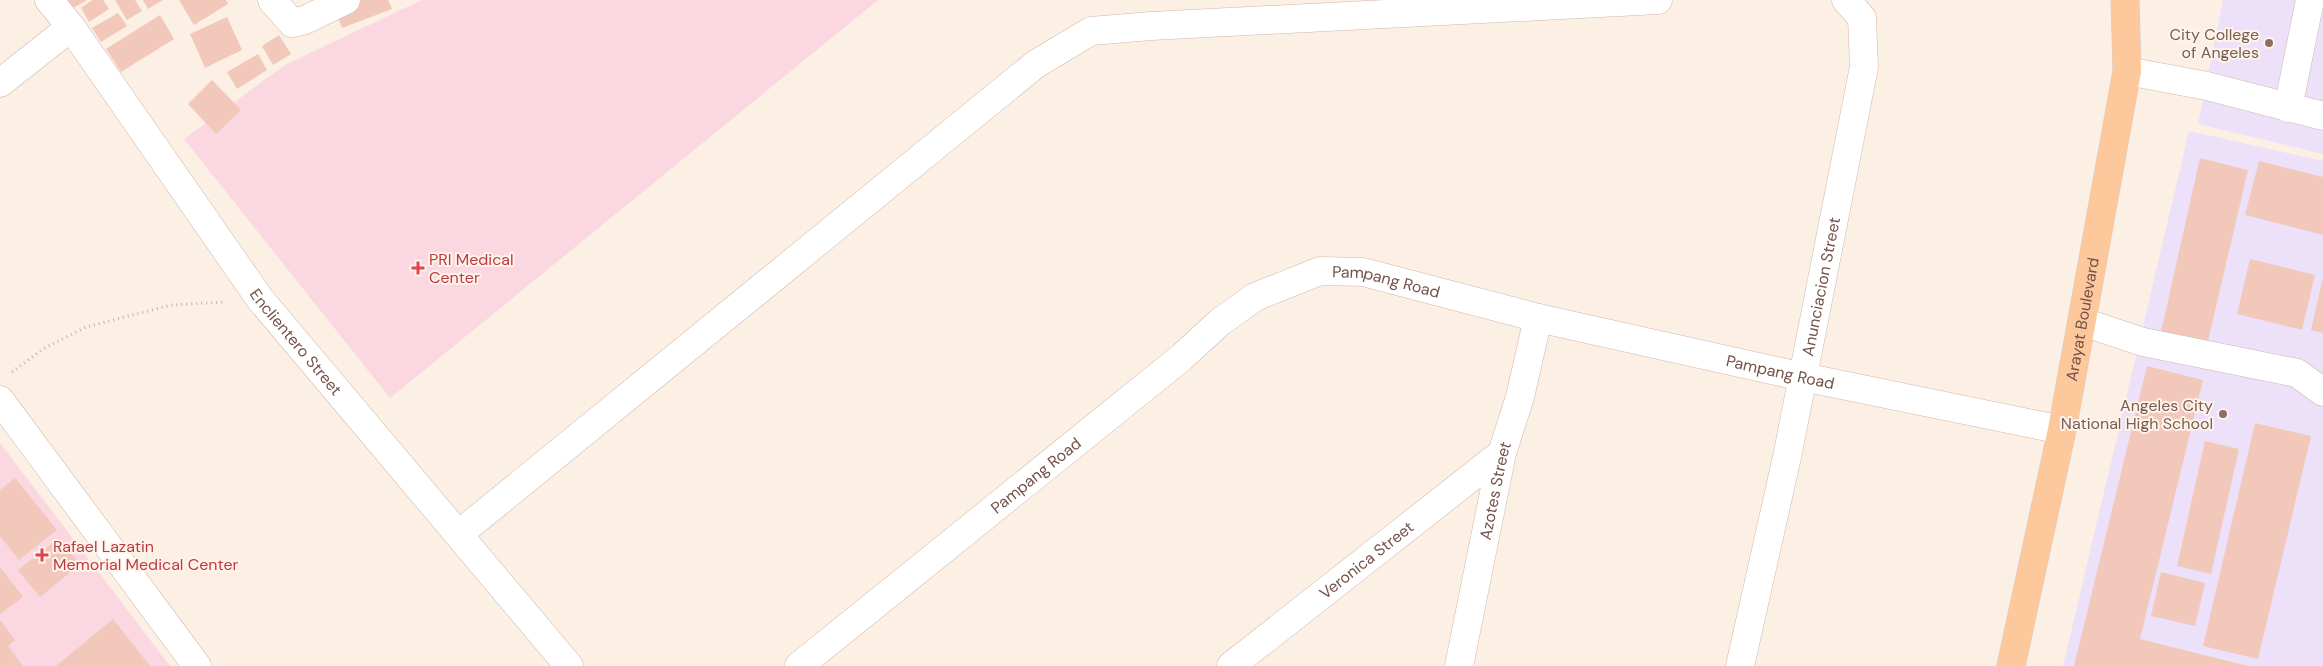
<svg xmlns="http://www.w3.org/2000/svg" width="2323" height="666" font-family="'DM Sans',sans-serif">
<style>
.education{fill:#ece1f9}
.medical{fill:#fad7e1}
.building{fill:#f2c8bb}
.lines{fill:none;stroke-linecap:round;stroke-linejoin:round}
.minor-casing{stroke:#d0b7ad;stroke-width:29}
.major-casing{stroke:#d8cecc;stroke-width:29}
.path{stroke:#d7ab9e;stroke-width:3;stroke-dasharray:1 4;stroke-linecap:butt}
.minor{stroke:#fff;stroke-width:28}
.major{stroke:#fcc89c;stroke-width:28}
.education-dot{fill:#8d6e63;stroke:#fff3ea;stroke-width:2}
.health-dot{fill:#e0444e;stroke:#fff3ea;stroke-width:2}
.labels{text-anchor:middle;stroke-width:4;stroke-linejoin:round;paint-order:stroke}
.education-label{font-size:16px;fill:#785e54;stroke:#fff3ea;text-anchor:end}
.health-label{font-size:16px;fill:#be3a42;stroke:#fff3ea;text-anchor:start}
.street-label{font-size:16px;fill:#755149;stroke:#fff3ea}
</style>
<rect width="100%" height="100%" fill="#fcefe4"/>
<!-- education -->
<g class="education">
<path d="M2223 0H2323V154L2198 124Z"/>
<path d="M2189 131 2323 161V666H2063Z"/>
</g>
<!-- medical -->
<g class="medical">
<path d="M422 0H878L390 398 184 139 285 65Z"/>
<path d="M0 443 170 666H0Z"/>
</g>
<!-- building -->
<g class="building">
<path d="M61 0H87L68 11Z"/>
<path d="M92 0H103L109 9 89 22 81 8Z"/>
<path d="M115 0H135L142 11 127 20Z"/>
<path d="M143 0H163L148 9Z"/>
<path d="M179 0H226L228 4 194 25Z"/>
<path d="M353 0H388L392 9 342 28 334 7Z"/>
<path d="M118 13 127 26 101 42 92 28Z"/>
<path d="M160 15 174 39 121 72 106 49Z"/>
<path d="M227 17 242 50 205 68 190 34Z"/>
<path d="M279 35 291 54 273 65 262 46Z"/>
<path d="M258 54 267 70 237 89 227 72Z"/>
<path d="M212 80 241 110 216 134 188 104Z"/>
<path d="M2200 158 2248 170 2207 345 2161 332Z"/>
<path d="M2259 161 2323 177V235L2245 215Z"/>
<path d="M2250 259 2315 275 2302 330 2237 314Z"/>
<path d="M2322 281H2323V333L2311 330Z"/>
<path d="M2147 366 2203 380 2140 639 2248 666H2074Z"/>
<path d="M2255 423 2311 436 2258 659 2203 646Z"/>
<path d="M2205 441 2239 449 2211 574 2177 566Z"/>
<path d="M15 478 57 530 19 560 0 536V490Z"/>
<path d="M59 538 80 564 40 597 18 570Z"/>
<path d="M0 567 23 597 0 614Z"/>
<path d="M2161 572 2205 583 2195 626 2151 616Z"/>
<path d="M113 619 150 666H56Z"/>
<path d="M0 620 15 640 8 646 23 666H0Z"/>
</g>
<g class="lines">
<defs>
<g id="minor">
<path id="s1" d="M49 0 71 27 260 299 569 666"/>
<path d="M272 0 292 23 305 20 346 0"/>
<path d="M2127 71 2207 86 2323 116"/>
<path d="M0 83 71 27"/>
<path d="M2288 108 2310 0"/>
<path d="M2083 322 2143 342 2297 373 2323 392"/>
<path d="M0 400 197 666"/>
<path d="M459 534 1036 64 1091 31 1151 26 1658 0"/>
<path id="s2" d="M799 666 1182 357 1220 322 1255 297 1320 271 1363 272 1538 318 1803 377 2062 430"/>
<path id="s3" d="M1231 666 1502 453"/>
<path id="s4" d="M1459 666 1502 453 1520 397 1538 318"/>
<path id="s5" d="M1740 666 1787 457 1864 67 1862 18 1846 0"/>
</g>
<g id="major">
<path id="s6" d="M2011 666 2062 430 2127 71 2125 0"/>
</g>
</defs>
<!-- minor casing -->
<use href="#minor" class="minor-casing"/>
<!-- major casing -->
<use href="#major" class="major-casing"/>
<!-- path -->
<path class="path" d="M12 372 43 349 86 327 171 305 225 302"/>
<!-- minor -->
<use href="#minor" class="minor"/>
<!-- major -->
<use href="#major" class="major"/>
</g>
<!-- markers -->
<g class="education-dot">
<circle cx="2269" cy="43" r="5"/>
<circle cx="2223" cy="414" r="5"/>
</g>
<g class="health-dot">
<path d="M415.5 260.5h5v5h5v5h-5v5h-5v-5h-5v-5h5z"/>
<path d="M39.5 547.5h5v5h5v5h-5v5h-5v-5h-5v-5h5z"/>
</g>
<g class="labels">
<!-- education labels -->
<g class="education-label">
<text x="2259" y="40">City College<tspan x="2259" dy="18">of Angeles</tspan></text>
<text x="2213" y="411">Angeles City<tspan x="2213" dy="18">National High School</tspan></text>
</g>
<!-- health labels -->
<g class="health-label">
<text x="429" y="265">PRI Medical<tspan x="429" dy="18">Center</tspan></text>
<text x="53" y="552">Rafael Lazatin<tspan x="53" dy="18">Memorial Medical Center</tspan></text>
</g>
<!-- street labels -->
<g class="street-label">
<text dy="6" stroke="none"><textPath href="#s2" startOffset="724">Pampang Road</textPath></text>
<text dy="6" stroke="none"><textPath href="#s5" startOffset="388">Anunciacion Street</textPath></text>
<text dy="6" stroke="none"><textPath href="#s6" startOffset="354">Arayat Boulevard</textPath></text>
<text dy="6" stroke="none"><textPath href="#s1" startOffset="422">Enclientero Street</textPath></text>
<text dy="6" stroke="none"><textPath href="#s2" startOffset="1129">Pampang Road</textPath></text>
<text dy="6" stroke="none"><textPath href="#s2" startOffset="304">Pampang Road</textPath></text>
<text dy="6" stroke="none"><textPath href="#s4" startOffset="179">Azotes Street</textPath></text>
<text dy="6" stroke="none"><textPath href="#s3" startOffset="172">Veronica Street</textPath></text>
</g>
</g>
</svg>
